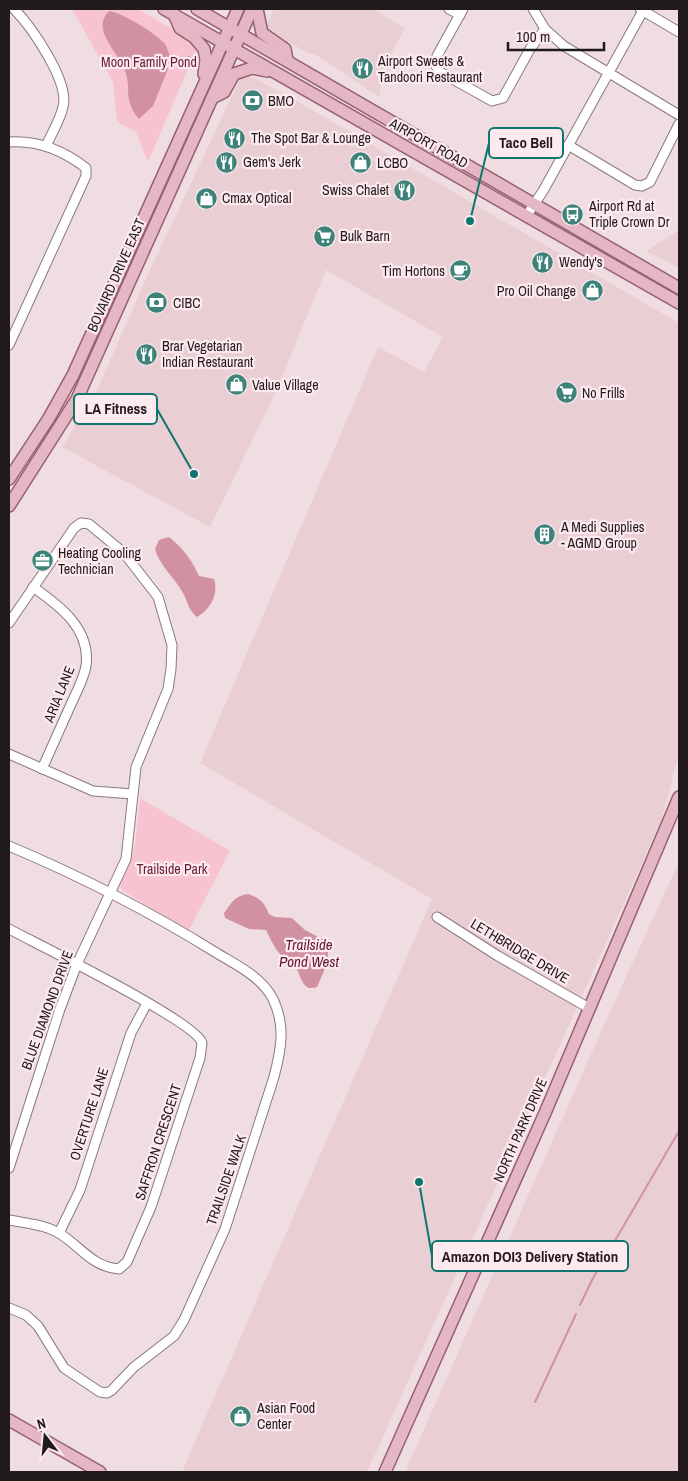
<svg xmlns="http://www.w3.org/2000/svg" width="688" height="1481" font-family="'Archivo Narrow',sans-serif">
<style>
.built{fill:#e9ced4}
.green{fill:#f8c3d0}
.water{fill:#d291a3}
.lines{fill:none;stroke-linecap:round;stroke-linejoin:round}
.stream{stroke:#d291a3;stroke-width:2}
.minor-casing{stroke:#89797c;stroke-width:11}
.major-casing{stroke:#956170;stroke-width:14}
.minor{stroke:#fff;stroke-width:9}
.major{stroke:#e5b7c4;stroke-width:11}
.labels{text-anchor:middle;stroke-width:4.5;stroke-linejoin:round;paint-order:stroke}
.poi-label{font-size:14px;fill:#211a1c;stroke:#fdeaee;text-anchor:start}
.park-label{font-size:14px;fill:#681c38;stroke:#fdeaee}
.street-label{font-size:14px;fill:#211a1c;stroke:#fdeaee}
.water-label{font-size:15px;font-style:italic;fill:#631634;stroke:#fdeaee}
.leader{fill:none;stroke:#0f766e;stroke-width:2}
.callout-dot{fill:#0f766e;stroke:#fdeaee;stroke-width:2}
.callout{fill:#fdeaee;stroke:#0f766e;stroke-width:2}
.callout-label{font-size:15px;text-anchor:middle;font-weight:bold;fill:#211a1c}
</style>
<rect width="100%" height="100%" fill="#efdde1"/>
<!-- built -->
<g class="built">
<path d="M274 9H373L405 28 383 68 379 97 318 56 308 53 266 29Z"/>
<path d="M242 75 244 78 252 77 288 96 679 323V753L661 821 367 1472H188L183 1469 432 899 200 763 378 347 424 372 443 337 326 270 273 398 210 527 62 447 98 388 150 270Z"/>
<path d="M679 230V268L646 251 653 247Z"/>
<path d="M679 862V1472H405L604 1025Z"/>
</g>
<!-- green -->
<g class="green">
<path d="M72 9H138L171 28 197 48 148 162 136 132 117 122 113 82Z"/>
<path d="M140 798 230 851 189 930 123 891 120 885 135 844Z"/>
</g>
<!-- water -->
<g class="water">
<path d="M109 11C123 13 155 33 165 44 167 47 168 52 170 55L165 63 168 69 153 106 139 119C122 98 132 90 125 71 119 52 90 30 109 11Z"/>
<path d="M169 537C183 548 192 560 199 576L214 579C219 594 210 610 197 617 188 610 188 602 183 593 175 578 159 565 155 549L159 540Z"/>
<path d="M248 894C259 897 265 903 269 914L275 917 292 918 305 930 328 942V962L317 987C301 993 301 973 294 964 291 962 286 960 284 958 275 950 271 940 266 930L249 929 225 918 224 913C232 903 234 896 248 894Z"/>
</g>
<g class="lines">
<!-- stream -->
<g class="stream">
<path d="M163 64 189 57"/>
<path d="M580 1305 592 1280 679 1131"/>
<path d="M535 1402 576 1314"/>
</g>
<defs>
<g id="minor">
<path d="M14 9C31 26 70 82 63 107 60 120 52 133 46 146"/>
<path d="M449 9 460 15"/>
<path d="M463 9 437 56 436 66 440 72 492 101 503 98 530 49 545 29"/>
<path d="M533 9 545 29 564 46 679 115"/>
<path d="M640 9 679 32"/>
<path d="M9 142C37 140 64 151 86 168V176L9 345"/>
<path d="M568 145 635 185 642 186 650 182 679 124"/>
<path d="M527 215 543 191 644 9"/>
<path d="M33 587C60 606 91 629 86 666 84 678 77 691 72 702 62 724 52 747 42 769"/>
<path d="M9 623 74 528 81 523 89 524 124 553 158 597 172 645 171 669 168 689 136 767 126 859 77 964 60 1009 9 1168"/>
<path d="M9 754 93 791 133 794"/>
<path d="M9 846C80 876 149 911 215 952 236 965 261 976 273 999 286 1026 281 1050 274 1077L225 1229 184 1320 174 1336 134 1367 112 1390 107 1393 100 1392 64 1368 38 1326 26 1315 9 1308"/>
<path d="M437 917 498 956 589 1008"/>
<path d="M9 929C37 944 197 1022 202 1043L200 1058 151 1207 127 1262 119 1269C91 1267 79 1244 57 1232 42 1224 25 1223 9 1220"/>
<path d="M59 1233 80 1190 131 1033 147 1003"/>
</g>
<g id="major">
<path d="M164 9 679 303"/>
<path d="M197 9 679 288"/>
<path d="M257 9 262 33 285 49 287 60"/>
<path d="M174 14 180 28 194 37 204 49 206 60 204 74"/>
<path d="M212 98 224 92 234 74 252 68 267 71"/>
<path d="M9 479 49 418 73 375 238 9"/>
<path d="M9 506 77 399 252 9"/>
<path d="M9 1420 100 1472"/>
<path d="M385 1472 545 1113 679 797"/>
</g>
</defs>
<!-- minor casing -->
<use href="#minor" class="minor-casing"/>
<!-- major casing -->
<use href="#major" class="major-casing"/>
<!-- minor -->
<use href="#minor" class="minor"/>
<!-- major -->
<use href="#major" class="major"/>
</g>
<!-- icons -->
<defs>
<symbol id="restaurant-disc" viewBox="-11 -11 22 22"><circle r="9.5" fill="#3e837a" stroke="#fdeaee"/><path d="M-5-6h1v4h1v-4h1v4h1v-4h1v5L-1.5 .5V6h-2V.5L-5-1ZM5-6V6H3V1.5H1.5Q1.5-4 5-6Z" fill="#fff"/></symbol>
<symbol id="bank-disc" viewBox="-11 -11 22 22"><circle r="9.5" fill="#3e837a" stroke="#fdeaee"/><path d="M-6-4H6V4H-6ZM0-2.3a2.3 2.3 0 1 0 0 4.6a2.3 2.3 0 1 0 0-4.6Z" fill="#fff"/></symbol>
<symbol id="shop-disc" viewBox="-11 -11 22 22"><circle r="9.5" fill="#3e837a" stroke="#fdeaee"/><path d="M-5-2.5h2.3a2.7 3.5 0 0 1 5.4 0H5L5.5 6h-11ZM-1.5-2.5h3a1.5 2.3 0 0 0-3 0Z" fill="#fff"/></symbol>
<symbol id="bus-disc" viewBox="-11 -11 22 22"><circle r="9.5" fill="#3e837a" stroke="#fdeaee"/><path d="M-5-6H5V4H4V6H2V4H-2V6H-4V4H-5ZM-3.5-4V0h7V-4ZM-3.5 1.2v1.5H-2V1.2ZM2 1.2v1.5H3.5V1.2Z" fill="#fff"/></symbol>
<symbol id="supermarket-disc" viewBox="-11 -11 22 22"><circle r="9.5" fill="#3e837a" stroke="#fdeaee"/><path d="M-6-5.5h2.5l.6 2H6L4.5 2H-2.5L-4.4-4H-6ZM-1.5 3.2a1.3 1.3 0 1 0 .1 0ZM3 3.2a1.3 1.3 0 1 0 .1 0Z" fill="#fff"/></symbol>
<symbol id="cafe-disc" viewBox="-11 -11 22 22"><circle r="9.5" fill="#3e837a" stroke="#fdeaee"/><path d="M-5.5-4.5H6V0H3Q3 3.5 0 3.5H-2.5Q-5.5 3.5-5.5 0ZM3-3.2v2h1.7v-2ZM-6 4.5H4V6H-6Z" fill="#fff"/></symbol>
<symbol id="building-disc" viewBox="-11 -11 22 22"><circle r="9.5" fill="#3e837a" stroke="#fdeaee"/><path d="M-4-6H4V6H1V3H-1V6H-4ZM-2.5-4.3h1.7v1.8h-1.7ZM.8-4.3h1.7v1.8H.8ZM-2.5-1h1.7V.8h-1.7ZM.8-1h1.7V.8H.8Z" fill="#fff"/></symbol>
<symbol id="office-disc" viewBox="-11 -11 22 22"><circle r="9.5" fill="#3e837a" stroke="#fdeaee"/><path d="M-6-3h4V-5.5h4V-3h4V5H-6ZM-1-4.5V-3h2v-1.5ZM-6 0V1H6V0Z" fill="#fff"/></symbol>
</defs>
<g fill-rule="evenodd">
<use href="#restaurant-disc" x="350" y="56" width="25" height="25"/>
<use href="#bank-disc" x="240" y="88" width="25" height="25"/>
<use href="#restaurant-disc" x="222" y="126" width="25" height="25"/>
<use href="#restaurant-disc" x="214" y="150" width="25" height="25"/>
<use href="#shop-disc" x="348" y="150" width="25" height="25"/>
<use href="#restaurant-disc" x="392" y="178" width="25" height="25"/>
<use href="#shop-disc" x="194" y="186" width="25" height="25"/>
<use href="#bus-disc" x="560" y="202" width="25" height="25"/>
<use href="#supermarket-disc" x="312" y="224" width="25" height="25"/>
<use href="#restaurant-disc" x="530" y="250" width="25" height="25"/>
<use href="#cafe-disc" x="448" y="258" width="25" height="25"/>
<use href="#shop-disc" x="580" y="278" width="25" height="25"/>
<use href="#bank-disc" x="144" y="290" width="25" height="25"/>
<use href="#restaurant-disc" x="134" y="342" width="25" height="25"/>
<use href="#shop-disc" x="224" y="372" width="25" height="25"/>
<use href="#supermarket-disc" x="554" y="380" width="25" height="25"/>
<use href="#building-disc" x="532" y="522" width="25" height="25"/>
<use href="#office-disc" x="30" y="548" width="25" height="25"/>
<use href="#shop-disc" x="228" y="1404" width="25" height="25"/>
</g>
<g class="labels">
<!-- poi labels -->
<g class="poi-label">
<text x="378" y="66">Airport Sweets &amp;<tspan x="378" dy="16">Tandoori Restaurant</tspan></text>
<text x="268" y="106">BMO</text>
<text x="251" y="143">The Spot Bar &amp; Lounge</text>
<text x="243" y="167">Gem's Jerk</text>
<text x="377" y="168">LCBO</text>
<text x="389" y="195" text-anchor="end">Swiss Chalet</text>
<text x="222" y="203">Cmax Optical</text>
<text x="589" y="211">Airport Rd at<tspan x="589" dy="16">Triple Crown Dr</tspan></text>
<text x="340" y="241">Bulk Barn</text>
<text x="559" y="267">Wendy's</text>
<text x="445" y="276" text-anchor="end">Tim Hortons</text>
<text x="576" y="296" text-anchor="end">Pro Oil Change</text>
<text x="173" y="308">CIBC</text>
<text x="162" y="351">Brar Vegetarian<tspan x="162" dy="16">Indian Restaurant</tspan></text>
<text x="252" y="390">Value Village</text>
<text x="582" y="398">No Frills</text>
<text x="561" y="532">A Medi Supplies<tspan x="561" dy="16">- AGMD Group</tspan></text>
<text x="58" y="558">Heating Cooling<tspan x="58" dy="16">Technician</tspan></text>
<text x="257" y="1413">Asian Food<tspan x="257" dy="16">Center</tspan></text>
</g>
<!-- park labels -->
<g class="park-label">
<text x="149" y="67">Moon Family Pond</text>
<text x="172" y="874">Trailside Park</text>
</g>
<!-- street labels -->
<g class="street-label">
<text transform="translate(429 143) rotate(29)" y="5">AIRPORT ROAD</text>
<text transform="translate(116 275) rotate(-66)" y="5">BOVAIRD DRIVE EAST</text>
<text transform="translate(59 694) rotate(-68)" y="5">ARIA LANE</text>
<text transform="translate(520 951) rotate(31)" y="5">LETHBRIDGE DRIVE</text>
<text transform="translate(47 1010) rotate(-70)" y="5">BLUE DIAMOND DRIVE</text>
<text transform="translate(89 1114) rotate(-72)" y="5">OVERTURE LANE</text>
<text transform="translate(520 1130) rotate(-66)" y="5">NORTH PARK DRIVE</text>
<text transform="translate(158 1142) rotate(-72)" y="5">SAFFRON CRESCENT</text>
<text transform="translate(226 1180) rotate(-71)" y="5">TRAILSIDE WALK</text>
</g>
<!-- water labels -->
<g class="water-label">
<text x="309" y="950">Trailside<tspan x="309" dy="17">Pond West</tspan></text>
</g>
</g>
<!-- callouts -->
<path class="leader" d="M470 221L489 143M194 474L157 409M419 1182L432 1256"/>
<g class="callout-dot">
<circle cx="470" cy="221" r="5"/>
<circle cx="194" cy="474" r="5"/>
<circle cx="419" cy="1182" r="5"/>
</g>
<g class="callout">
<rect x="489" y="128" width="74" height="30" rx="5"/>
<rect x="74" y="394" width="83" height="30" rx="5"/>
<rect x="432" y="1241" width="196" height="30" rx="5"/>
</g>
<g class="callout-label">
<text x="526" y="148">Taco Bell</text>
<text x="116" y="414">LA Fitness</text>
<text x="530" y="1262">Amazon DOI3 Delivery Station</text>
</g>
<!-- border -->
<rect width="688" height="1481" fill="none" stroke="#211a1c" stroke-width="20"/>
<!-- north arrow -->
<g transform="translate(45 1436) rotate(344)" stroke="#fdeaee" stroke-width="4" paint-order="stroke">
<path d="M0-4L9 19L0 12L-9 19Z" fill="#211a1c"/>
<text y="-8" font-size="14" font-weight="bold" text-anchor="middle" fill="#211a1c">N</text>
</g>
<!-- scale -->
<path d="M508 42v8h96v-8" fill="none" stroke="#211a1c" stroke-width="2.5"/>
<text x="516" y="42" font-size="15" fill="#211a1c" stroke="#fdeaee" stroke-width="4" paint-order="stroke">100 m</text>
</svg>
